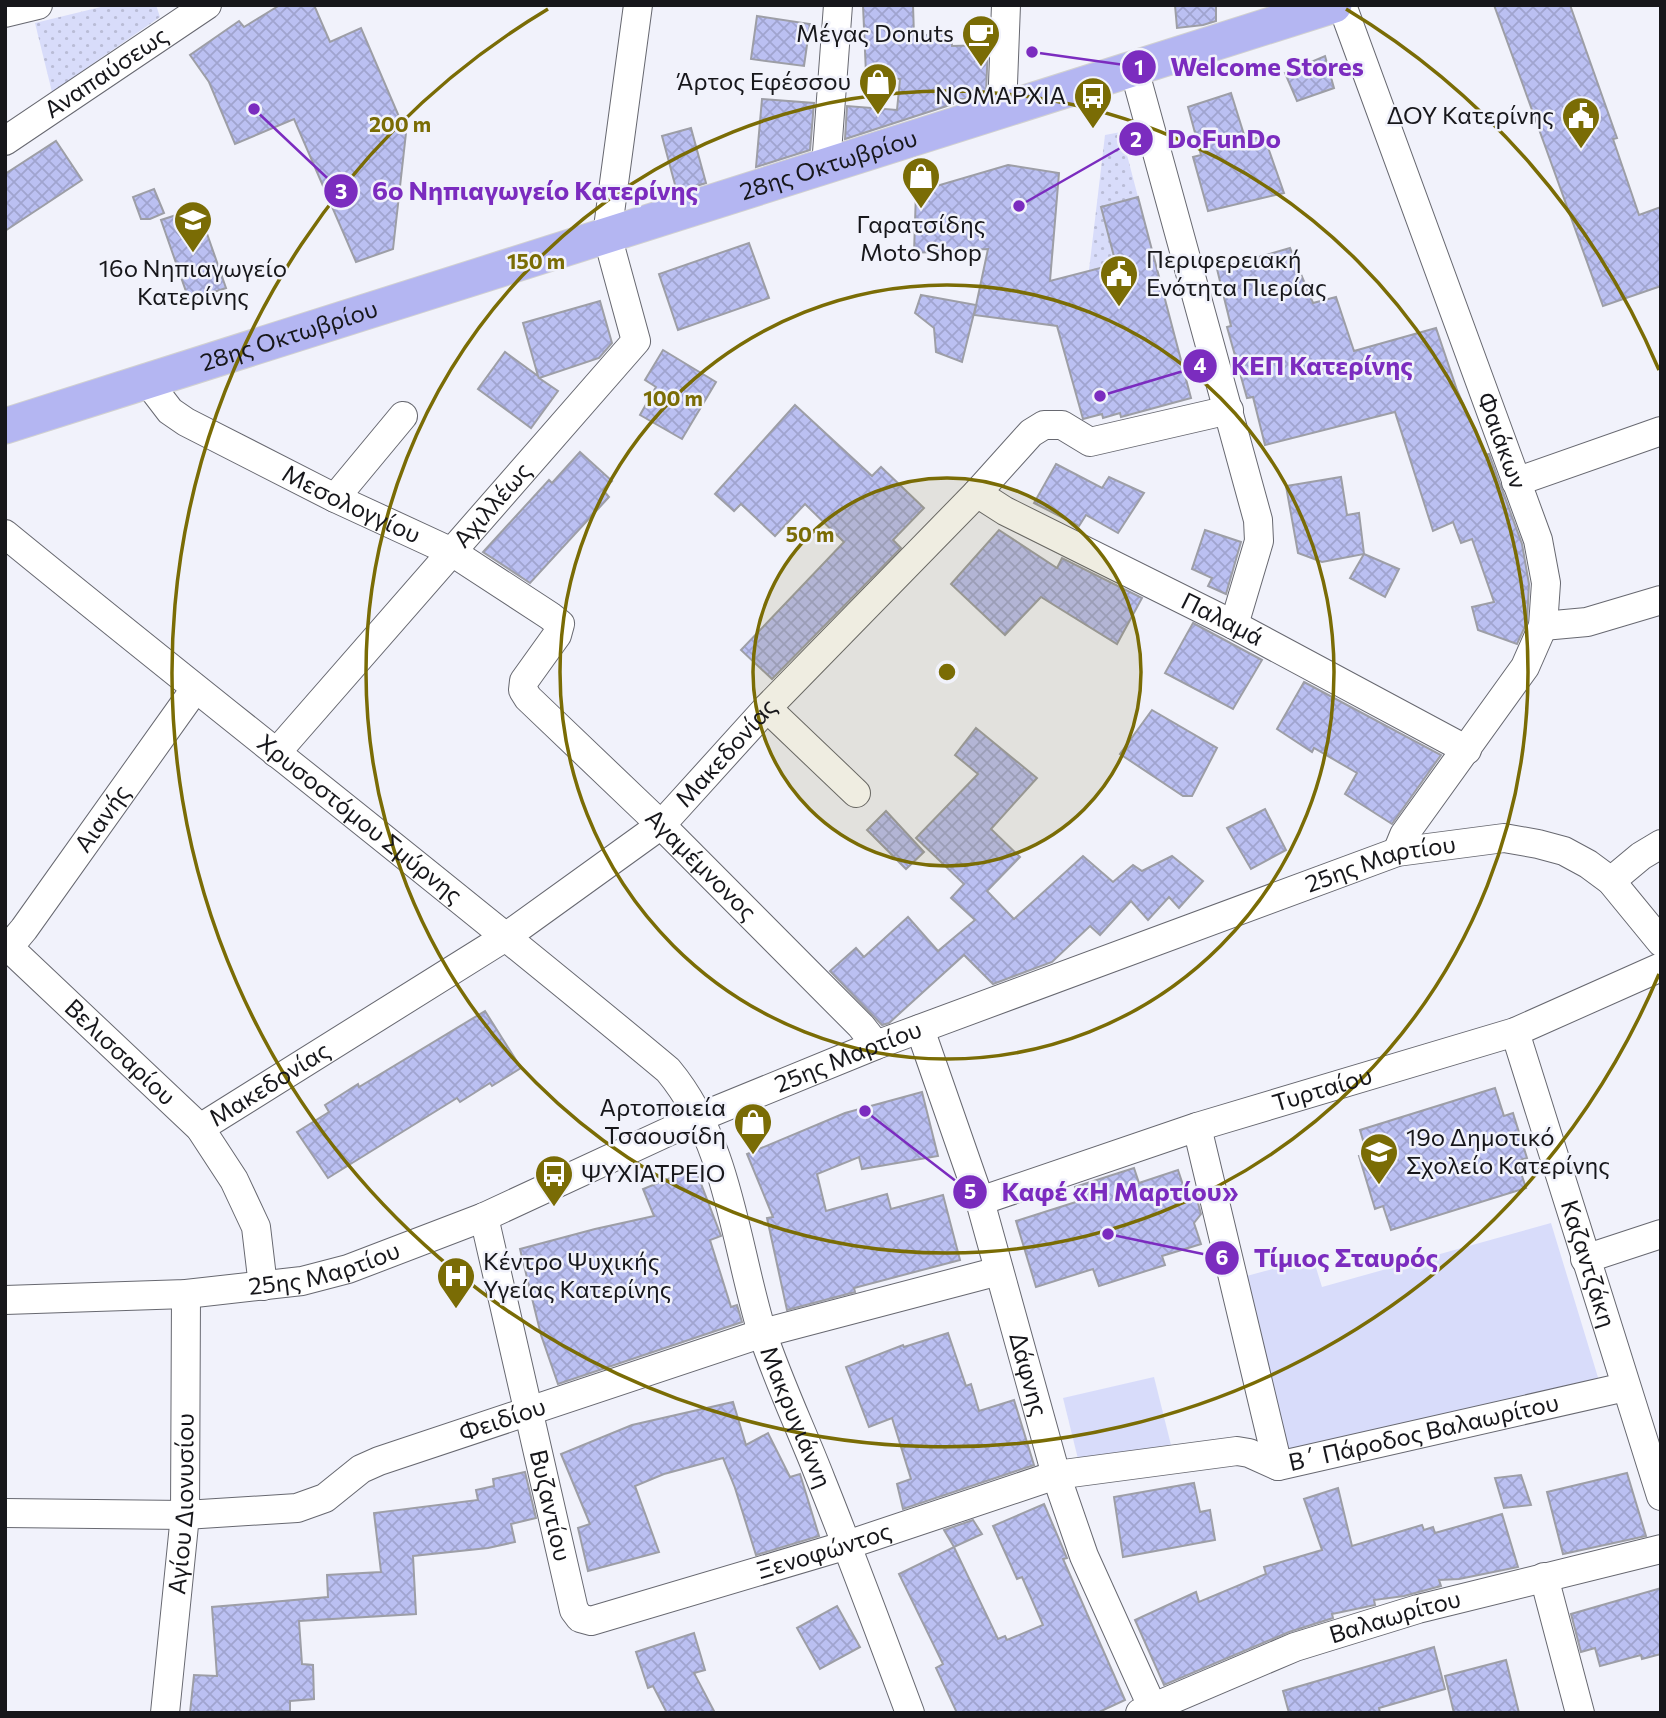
<svg xmlns="http://www.w3.org/2000/svg" width="1666" height="1718" font-family="Commissioner,sans-serif">
<style>
.grass{fill:url(#grass-dots)}
.green{fill:#d8dcfa}
.building{fill:url(#building-cross-hatch);stroke:#9d9ea6;stroke-width:2}
.lines{fill:none;stroke-linecap:round;stroke-linejoin:round}
.minor-casing{stroke:#676870;stroke-width:30}
.major-casing{stroke:#d1d1d1;stroke-width:37}
.minor{stroke:#fff;stroke-width:28}
.major{stroke:#b4b6f2;stroke-width:35}
.ring{fill:none;stroke:#7a6c05;stroke-width:3.5}
.labels{text-anchor:middle;stroke-width:5;stroke-linejoin:round;paint-order:stroke}
.poi-label{font-size:24px;fill:#17171b;stroke:#f1f2fb;text-anchor:end}
.street-label{font-size:24px;fill:#17171b;stroke:#f1f2fb}
.centre{fill:#7a6c05;stroke:#f1f2fb;stroke-width:3.5}
.ring-label{font-size:21px;text-anchor:middle;font-weight:bold;fill:#7a6c05;stroke:#f1f2fb;stroke-width:5;stroke-linejoin:round;paint-order:stroke}
.leader{fill:none;stroke:#7b2cbf;stroke-width:2.5}
.callout-dot{fill:#7b2cbf;stroke:#f1f2fb;stroke-width:2.5}
.mark-label{font-size:21px;text-anchor:middle;font-weight:bold;fill:#fff}
.callout-label{font-size:26px;text-anchor:middle;font-weight:bold;fill:#7b2cbf;stroke:#f1f2fb;stroke-width:5;stroke-linejoin:round;paint-order:stroke}
</style>
<defs>
<pattern id="grass-dots" width="8" height="8" patternUnits="userSpaceOnUse" patternTransform="scale(1.75)"><rect width="8" height="8" fill="#d8dcfa"/><path d="M2 2h.1M6 6h.1" fill="none" stroke="#b9bcd6" stroke-width="1.8" stroke-linecap="round"/></pattern>
<pattern id="building-cross-hatch" width="8" height="8" patternUnits="userSpaceOnUse" patternTransform="scale(1.75)"><rect width="8" height="8" fill="#bbc0f2"/><path d="M0 0l8 8M0 8l8-8" fill="none" stroke="#a0a4cf"/></pattern>
</defs>
<rect width="100%" height="100%" fill="#f1f2fb"/>
<!-- grass -->
<g class="grass">
<path d="M109 5H156L160 17 52 92 35 23Z"/>
<path d="M1121 132 1138 197 1101 207 1116 264 1089 270 1105 135Z"/>
</g>
<!-- green -->
<g class="green">
<path d="M1551 1223 1600 1384 1287 1457 1243 1277 1313 1258 1322 1287Z"/>
<path d="M1154 1377 1173 1453 1080 1467 1063 1398Z"/>
</g>
<!-- building -->
<g class="building">
<path d="M280 5H314L330 42 361 28 406 133 393 249 356 262 294 119 235 144 209 82 190 55 239 21 244 27Z"/>
<path d="M863 5H913L914 36 951 33 952 46 988 45 986 94 971 99H952L953 104 845 139 847 106 897 110 900 79 866 74Z"/>
<path d="M1175 5H1216V21L1203 25 1177 28Z"/>
<path d="M1494 5H1570L1617 138 1613 139 1639 215 1661 207V286L1603 306Z"/>
<path d="M757 16 810 24 804 66 751 59Z"/>
<path d="M1325 56 1334 88 1297 101 1285 73Z"/>
<path d="M1231 93 1246 141 1264 136 1284 193 1208 211 1193 157 1201 155 1188 107Z"/>
<path d="M762 99 814 103 810 150 756 167Z"/>
<path d="M691 128 706 183 677 192 662 136Z"/>
<path d="M56 141 82 180 5 231V174Z"/>
<path d="M1008 165 1059 173 1050 281 1116 264 1101 207 1138 197 1191 398 1121 417 1120 413 1103 418 1102 414 1083 419 1057 326 974 315 988 249 914 253 916 192Z"/>
<path d="M154 189 164 213 150 219H141L133 197Z"/>
<path d="M198 208 226 288 189 300 161 220Z"/>
<path d="M749 243 769 298 678 330 659 274Z"/>
<path d="M1290 248 1313 303 1336 297 1354 351 1436 328 1457 390 1485 455 1489 454 1522 544 1529 584 1527 622 1517 644 1478 630 1472 607 1494 602 1472 539 1461 543 1453 522 1433 531 1395 412 1265 445 1253 397 1247 398 1227 327 1231 326 1217 269Z"/>
<path d="M921 295 976 305 962 362 936 352 934 328 915 313Z"/>
<path d="M600 301 612 343 599 358 539 378 558 391 531 428 478 389 505 352 538 376 523 323Z"/>
<path d="M663 350 716 382 682 439 640 415 656 387 645 380Z"/>
<path d="M795 405 872 476 881 467 924 508 893 540 901 548 772 679 741 650 844 542 805 504 775 536 741 504 734 511 715 494Z"/>
<path d="M580 452 612 481 603 490 609 497 530 583 483 552 549 480 552 483Z"/>
<path d="M1056 464 1102 488 1109 477 1144 493 1118 533 1086 515 1079 526 1034 503Z"/>
<path d="M1341 477 1347 515 1359 513 1364 554 1322 562 1298 553 1286 486Z"/>
<path d="M999 530 1057 568 1062 558 1142 598 1117 644 1041 597 1005 635 951 584Z"/>
<path d="M1205 530 1241 542 1226 594 1208 586 1212 578 1192 569Z"/>
<path d="M1364 554 1399 569 1385 597 1350 578Z"/>
<path d="M1193 623 1262 660 1233 709 1165 673Z"/>
<path d="M1304 682 1441 755 1392 824 1345 794 1357 773 1314 748 1312 752 1277 729Z"/>
<path d="M1152 710 1217 748 1192 796H1183L1120 754Z"/>
<path d="M976 728 1037 778 991 829 1020 857 987 891 1014 919 1083 856 1113 882 1133 865 1142 871 1172 856 1203 881 1179 908 1169 897 1148 920 1131 901 1100 935 1090 926 1052 962 993 984 964 955 889 1023 882 1025 830 971 856 948 864 957 908 917 938 951 975 920 951 898 964 884 916 838 978 774 955 755Z"/>
<path d="M1265 809 1286 850 1251 869 1227 828Z"/>
<path d="M886 811 924 852 906 869 867 830Z"/>
<path d="M485 1011 521 1068 492 1086 490 1083 460 1102 457 1098 328 1178 297 1132 329 1112 325 1105 358 1084 359 1087Z"/>
<path d="M1495 1088 1504 1116 1513 1113 1527 1158 1517 1161 1526 1188 1391 1230 1383 1206 1375 1209 1359 1156 1367 1154 1360 1130Z"/>
<path d="M922 1092 938 1156 862 1169 859 1157 817 1174 826 1211 887 1194 891 1209 943 1195 960 1260 854 1288 855 1292 787 1310 767 1218 773 1217 747 1154 845 1113Z"/>
<path d="M695 1168 721 1236 710 1240 731 1307 737 1305 742 1322 558 1384 541 1335 520 1249 595 1229 654 1216 643 1189Z"/>
<path d="M1134 1168 1139 1183 1178 1170 1185 1191 1196 1196 1201 1214 1194 1223 1201 1244 1162 1256 1165 1265 1099 1286 1093 1269 1036 1287 1016 1221 1079 1201 1075 1187Z"/>
<path d="M948 1333 966 1386 971 1384 979 1411 1014 1400 1034 1465 903 1509 897 1484 911 1479 892 1418 869 1427 846 1367 903 1345 904 1347Z"/>
<path d="M733 1402 746 1445 768 1433 790 1477 800 1474 819 1536 756 1555 735 1488 723 1458 664 1474 635 1486 659 1552 588 1571 578 1528 590 1524 561 1454 632 1425Z"/>
<path d="M525 1472 536 1518 511 1524 515 1542 488 1548 413 1556 416 1614 299 1621 302 1664 313 1665 314 1699 290 1701V1711L190 1713 194 1675 217 1676 212 1607 328 1597 327 1575 381 1572 374 1513 478 1500 476 1490 494 1486 493 1479Z"/>
<path d="M1627 1473 1646 1536 1563 1554 1547 1492Z"/>
<path d="M1521 1475 1531 1505 1504 1508 1495 1478Z"/>
<path d="M1194 1483 1200 1512 1210 1510 1215 1540 1123 1557 1114 1497Z"/>
<path d="M1338 1488 1352 1546 1422 1525 1424 1530 1433 1527 1435 1533 1502 1514 1518 1567 1459 1579 1439 1580 1441 1586 1404 1596 1374 1600 1375 1605 1332 1614 1333 1618 1289 1632 1164 1685 1135 1620 1196 1592 1199 1602 1266 1574 1264 1567 1322 1550 1304 1499Z"/>
<path d="M1044 1504 1067 1558 1063 1559 1125 1700 1097 1713H957L936 1668 943 1664 899 1574 954 1547 998 1639 1005 1636 1007 1640 1043 1625 1022 1577 1017 1579 993 1526Z"/>
<path d="M973 1520 982 1534 954 1547 944 1530Z"/>
<path d="M1661 1588V1654L1642 1659 1641 1655 1600 1666 1595 1648 1581 1652 1571 1614Z"/>
<path d="M837 1606 860 1647 820 1669 797 1628Z"/>
<path d="M694 1633 705 1670 694 1673 715 1713H667L653 1686 648 1688 636 1652Z"/>
<path d="M1434 1647 1445 1689 1379 1708 1380 1713H1289L1283 1691Z"/>
<path d="M1506 1660 1519 1713H1454L1445 1676Z"/>
</g>
<g class="lines">
<defs>
<g id="minor">
<path id="s1" d="M1342 5 1538 540 1546 583 1543 626 1525 667 1404 835 1397 852"/>
<path d="M5 13 38 5"/>
<path d="M1134 69 1258 520 1259 541 1234 625"/>
<path d="M1002 110 1006 5"/>
<path id="s2" d="M5 141 207 5"/>
<path d="M826 166 838 5"/>
<path id="s3" d="M147 381 170 411 186 422 335 498 452 552 550 616 560 624 557 635 524 681 523 690 528 698 661 825 861 1026 876 1045"/>
<path d="M1516 482 1661 431"/>
<path id="s4" d="M977 493 1005 511 1234 625 1467 750"/>
<path d="M335 498 403 416"/>
<path id="s5" d="M5 534C225 714 450 888 668 1070 729 1143 735 1244 762 1332 778 1381 802 1431 821 1480 852 1557 881 1635 910 1713"/>
<path d="M1543 626 1587 622 1661 600"/>
<path d="M767 708 856 793"/>
<path id="s6" d="M276 753 636 341 607 235 638 5"/>
<path d="M1611 881 1641 856 1661 844"/>
<path id="s7" d="M5 944 200 1128 234 1180 256 1227 263 1286"/>
<path id="s8" d="M9 947 24 929 195 689"/>
<path id="s9" d="M920 1029 980 1201 1056 1475 1084 1556 1155 1713"/>
<path id="s10" d="M1515 1032 1661 1496"/>
<path d="M1197 1127 1278 1466"/>
<path id="s11" d="M200 1128 507 936 661 825 767 708 977 493 1031 433 1044 425H1062L1090 442 1229 410"/>
<path id="s12" d="M980 1201 1197 1127 1515 1032 1661 967"/>
<path id="s13" d="M484 1217 574 1610 580 1618 591 1621 847 1545 1056 1475 1237 1451 1249 1453 1278 1466 1625 1387"/>
<path d="M1585 1259 1661 1234"/>
<path id="s14" d="M5 1300 186 1294 302 1281 348 1269 484 1217 700 1117 876 1045 1397 852 1504 838 1538 844 1564 851 1588 864 1611 881 1661 942"/>
<path id="s15" d="M5 1513 185 1515 297 1508 325 1498 361 1469 379 1461 763 1333 999 1271"/>
<path d="M1544 1577 1580 1713"/>
<path id="s16" d="M165 1713 185 1515 186 1294"/>
<path id="s17" d="M1140 1713 1295 1647 1418 1609 1661 1549"/>
</g>
<g id="major">
<path id="s18" d="M5 426 1334 5"/>
</g>
</defs>
<!-- minor casing -->
<use href="#minor" class="minor-casing"/>
<!-- major casing -->
<use href="#major" class="major-casing"/>
<!-- minor -->
<use href="#minor" class="minor"/>
<!-- major -->
<use href="#major" class="major"/>
</g>
<!-- distance rings -->
<circle cx="947" cy="672" r="194" fill="#7a6c05" fill-opacity=".12"/>
<g class="ring">
<circle cx="947" cy="672" r="194"/>
<circle cx="947" cy="672" r="387"/>
<circle cx="947" cy="672" r="581"/>
<path d="M1659 974A774 774 0 1 1 548 9M1346 9A774 774 0 0 1 1659 370"/>
</g>
<!-- icons -->
<defs>
<symbol id="cafe-pin" viewBox="-11 -11 22 30"><path d="M0 17L-7.5 6A9.5 9.5 0 1 1 7.5 6Z" fill="#7a6c05" stroke="#f1f2fb"/><path d="M-5.5-4.5H6V0H3Q3 3.5 0 3.5H-2.5Q-5.5 3.5-5.5 0ZM3-3.2v2h1.7v-2ZM-6 4.5H4V6H-6Z" fill="#fff"/></symbol>
<symbol id="shop-pin" viewBox="-11 -11 22 30"><path d="M0 17L-7.5 6A9.5 9.5 0 1 1 7.5 6Z" fill="#7a6c05" stroke="#f1f2fb"/><path d="M-5-2.5h2.3a2.7 3.5 0 0 1 5.4 0H5L5.5 6h-11ZM-1.5-2.5h3a1.5 2.3 0 0 0-3 0Z" fill="#fff"/></symbol>
<symbol id="bus-pin" viewBox="-11 -11 22 30"><path d="M0 17L-7.5 6A9.5 9.5 0 1 1 7.5 6Z" fill="#7a6c05" stroke="#f1f2fb"/><path d="M-5-6H5V4H4V6H2V4H-2V6H-4V4H-5ZM-3.5-4V0h7V-4ZM-3.5 1.2v1.5H-2V1.2ZM2 1.2v1.5H3.5V1.2Z" fill="#fff"/></symbol>
<symbol id="civic-pin" viewBox="-11 -11 22 30"><path d="M0 17L-7.5 6A9.5 9.5 0 1 1 7.5 6Z" fill="#7a6c05" stroke="#f1f2fb"/><path d="M-.6-6.5H3V-4.5H.6V-3L4-1V1h2V6H-6V1h2V-1L-.6-3ZM-1.2 2.5V6h2.4V2.5Z" fill="#fff"/></symbol>
<symbol id="school-pin" viewBox="-11 -11 22 30"><path d="M0 17L-7.5 6A9.5 9.5 0 1 1 7.5 6Z" fill="#7a6c05" stroke="#f1f2fb"/><path d="M0-5L7-2L0 1L-7-2ZM-4 1L0 2.5L4 1V4Q0 6-4 4Z" fill="#fff"/></symbol>
<symbol id="hospital-pin" viewBox="-11 -11 22 30"><path d="M0 17L-7.5 6A9.5 9.5 0 1 1 7.5 6Z" fill="#7a6c05" stroke="#f1f2fb"/><path d="M-5-5h3v3.5h4V-5h3V5h-3V1.5h-4V5h-3Z" fill="#fff"/></symbol>
</defs>
<g fill-rule="evenodd">
<use href="#cafe-pin" x="959" y="12" width="44" height="60"/>
<use href="#shop-pin" x="856" y="60" width="44" height="60"/>
<use href="#bus-pin" x="1071" y="74" width="44" height="60"/>
<use href="#civic-pin" x="1559" y="94" width="44" height="60"/>
<use href="#shop-pin" x="899" y="154" width="44" height="60"/>
<use href="#school-pin" x="171" y="198" width="44" height="60"/>
<use href="#civic-pin" x="1097" y="252" width="44" height="60"/>
<use href="#shop-pin" x="731" y="1100" width="44" height="60"/>
<use href="#school-pin" x="1357" y="1130" width="44" height="60"/>
<use href="#bus-pin" x="532" y="1152" width="44" height="60"/>
<use href="#hospital-pin" x="434" y="1254" width="44" height="60"/>
</g>
<g class="labels">
<!-- poi labels -->
<g class="poi-label">
<text x="954" y="42">Μέγας Donuts</text>
<text x="851" y="90">Άρτος Εφέσσου</text>
<text x="1066" y="104">ΝΟΜΑΡΧΙΑ</text>
<text x="1554" y="124">ΔΟΥ Κατερίνης</text>
<text x="921" y="233" text-anchor="middle">Γαρατσίδης<tspan x="921" dy="28">Moto Shop</tspan></text>
<text x="1146" y="268" text-anchor="start">Περιφερειακή<tspan x="1146" dy="28">Ενότητα Πιερίας</tspan></text>
<text x="193" y="277" text-anchor="middle">16ο Νηπιαγωγείο<tspan x="193" dy="28">Κατερίνης</tspan></text>
<text x="726" y="1116">Αρτοποιεία<tspan x="726" dy="28">Τσαουσίδη</tspan></text>
<text x="1406" y="1146" text-anchor="start">19ο Δημοτικό<tspan x="1406" dy="28">Σχολείο Κατερίνης</tspan></text>
<text x="581" y="1182" text-anchor="start">ΨΥΧΙΑΤΡΕΙΟ</text>
<text x="483" y="1270" text-anchor="start">Κέντρο Ψυχικής<tspan x="483" dy="28">Υγείας Κατερίνης</tspan></text>
</g>
<!-- street labels -->
<g class="street-label">
<text dy="8" stroke="none"><textPath href="#s2" startOffset="122">Αναπαύσεως</textPath></text>
<text dy="8" stroke="none"><textPath href="#s18" startOffset="864">28ης Οκτωβρίου</textPath></text>
<text dy="8" stroke="none"><textPath href="#s18" startOffset="298">28ης Οκτωβρίου</textPath></text>
<text dy="8" stroke="none"><textPath href="#s1" startOffset="464">Φαιάκων</textPath></text>
<text dy="8" stroke="none"><textPath href="#s3" startOffset="242">Μεσολογγίου</textPath></text>
<text dy="8" stroke="none"><textPath href="#s6" startOffset="329">Αχιλλέως</textPath></text>
<text dy="8" stroke="none"><textPath href="#s4" startOffset="276">Παλαμά</textPath></text>
<text dy="8" stroke="none"><textPath href="#s11" startOffset="649">Μακεδονίας</textPath></text>
<text dy="8" stroke="none"><textPath href="#s8" startOffset="159">Αιανής</textPath></text>
<text dy="8" stroke="none"><textPath href="#s5" startOffset="455">Χρυσοστόμου Σμύρνης</textPath></text>
<text dy="8" stroke="none"><textPath href="#s3" startOffset="810">Αγαμέμνονος</textPath></text>
<text dy="8" stroke="none"><textPath href="#s14" startOffset="1456">25ης Μαρτίου</textPath></text>
<text dy="8" stroke="none"><textPath href="#s7" startOffset="158">Βελισσαρίου</textPath></text>
<text dy="8" stroke="none"><textPath href="#s14" startOffset="889">25ης Μαρτίου</textPath></text>
<text dy="8" stroke="none"><textPath href="#s11" startOffset="82">Μακεδονίας</textPath></text>
<text dy="8" stroke="none"><textPath href="#s12" startOffset="360">Τυρταίου</textPath></text>
<text dy="8" stroke="none"><textPath href="#s10" startOffset="243">Καζαντζάκη</textPath></text>
<text dy="8" stroke="none"><textPath href="#s14" startOffset="322">25ης Μαρτίου</textPath></text>
<text dy="8" stroke="none"><textPath href="#s9" startOffset="362">Δάφνης</textPath></text>
<text dy="8" stroke="none"><textPath href="#s5" startOffset="1225">Μακρυγιάννη</textPath></text>
<text dy="8" stroke="none"><textPath href="#s15" startOffset="518">Φειδίου</textPath></text>
<text dy="8" stroke="none"><textPath href="#s13" startOffset="1288">Β΄ Πάροδος Βαλαωρίτου</textPath></text>
<text dy="8" stroke="none"><textPath href="#s16" startOffset="210">Αγίου Διονυσίου</textPath></text>
<text dy="8" stroke="none"><textPath href="#s13" startOffset="296">Βυζαντίου</textPath></text>
<text dy="8" stroke="none"><textPath href="#s13" startOffset="668">Ξενοφώντος</textPath></text>
<text dy="8" stroke="none"><textPath href="#s17" startOffset="273">Βαλαωρίτου</textPath></text>
</g>
</g>
<circle cx="947" cy="672" r="10" class="centre"/>
<g class="ring-label">
<text x="400" y="132">200 m</text>
<text x="536" y="269">150 m</text>
<text x="673" y="406">100 m</text>
<text x="810" y="542">50 m</text>
</g>
<!-- callouts -->
<path class="leader" d="M1032 52L1139 67M1019 206L1136 139M254 109L341 191M1100 396L1200 366M865 1111L970 1192M1108 1234L1222 1258"/>
<g class="callout-dot">
<circle cx="1032" cy="52" r="7"/>
<circle cx="1019" cy="206" r="7"/>
<circle cx="254" cy="109" r="7"/>
<circle cx="1100" cy="396" r="7"/>
<circle cx="865" cy="1111" r="7"/>
<circle cx="1108" cy="1234" r="7"/>
<circle cx="1139" cy="67" r="18"/>
<circle cx="1136" cy="139" r="18"/>
<circle cx="341" cy="191" r="18"/>
<circle cx="1200" cy="366" r="18"/>
<circle cx="970" cy="1192" r="18"/>
<circle cx="1222" cy="1258" r="18"/>
</g>
<g class="mark-label">
<text x="1139" y="75">1</text>
<text x="1136" y="147">2</text>
<text x="341" y="199">3</text>
<text x="1200" y="373">4</text>
<text x="970" y="1199">5</text>
<text x="1222" y="1265">6</text>
</g>
<g class="callout-label">
<text x="1267" y="76">Welcome Stores</text>
<text x="1224" y="148">DoFunDo</text>
<text x="535" y="200">6ο Νηπιαγωγείο Κατερίνης</text>
<text x="1322" y="375">ΚΕΠ Κατερίνης</text>
<text x="1120" y="1201">Καφέ «Η Μαρτίου»</text>
<text x="1346" y="1267">Τίμιος Σταυρός</text>
</g>
<!-- border -->
<rect width="1666" height="1718" fill="none" stroke="#17171b" stroke-width="14"/>
</svg>
